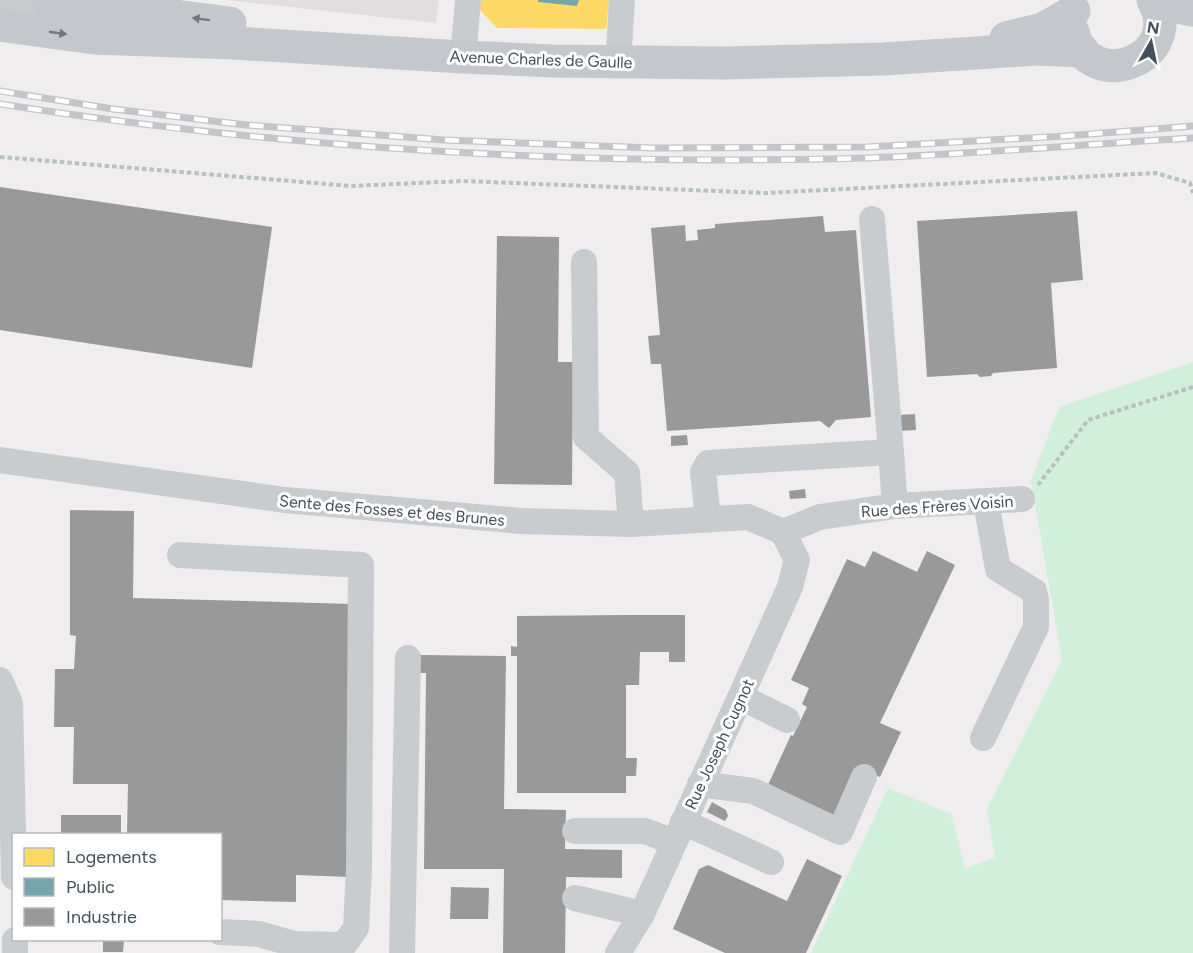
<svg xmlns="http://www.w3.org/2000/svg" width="1193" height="953" font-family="Figtree,sans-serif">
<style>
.education{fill:#e0dedf}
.green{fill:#d0f0dc}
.homes{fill:#ffd966}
.public{fill:#76a5af}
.industry{fill:#999}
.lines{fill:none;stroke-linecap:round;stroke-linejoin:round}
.path{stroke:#b5c2bf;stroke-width:4;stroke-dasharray:4.5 3;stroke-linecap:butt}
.minor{stroke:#c9ccce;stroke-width:26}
.major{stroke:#c4c8cc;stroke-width:33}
.rail-casing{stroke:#c3c5c8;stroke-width:7}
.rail{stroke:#fff;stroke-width:4.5;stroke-dasharray:14;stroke-linecap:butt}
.oneway{fill:#707983}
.labels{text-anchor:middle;stroke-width:6;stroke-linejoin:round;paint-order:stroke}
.street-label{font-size:16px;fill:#434f5b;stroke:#fff}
</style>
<rect width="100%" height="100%" fill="#efeded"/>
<!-- education -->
<path class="education" d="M226 0H439L436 23Z"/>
<!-- green -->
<path class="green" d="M1193 362V953H811L888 788 951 814 965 869 995 857 987 809 1062 660 1031 481 1059 407Z"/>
<!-- homes -->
<path class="homes" d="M481 0H609L606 29 497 28 480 10Z"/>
<!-- public -->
<path class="public" d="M538 0H579L577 6 538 2Z"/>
<!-- industry -->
<g class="industry">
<path d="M0 187 272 227 252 368 0 330Z"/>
<path d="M1077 211 1083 280 1051 283 1057 368 993 373 991 376 980 377 977 374 927 377 917 221Z"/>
<path d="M823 216 825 232 856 230 871 417 836 420 829 428 820 421 667 431 661 364H651L648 336 660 335 651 228 685 225 686 241 698 240 697 230 715 228V224Z"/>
<path d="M497 236 559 237 558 362H573L572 485 494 484Z"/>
<path d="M915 414 916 430 900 431 899 415Z"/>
<path d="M687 435 688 445 671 446V436Z"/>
<path d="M805 489 806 498 790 499 789 491Z"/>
<path d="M70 510 134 511 133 598 353 604 349 877 296 875V902L220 900V834H127L128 784H73L74 727H54L55 669H74L76 636 70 635Z"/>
<path d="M873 551 917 572 927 551 955 565 880 723 901 732 880 777 860 768 836 819 767 787 791 735 793 736 807 707 802 704 809 688 791 680 847 559 865 567Z"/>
<path d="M627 615H685V662H669V652H640L639 685H626V758H637L636 776H626V793H517V656H511V646L517 647V616Z"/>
<path d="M420 655 506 656 504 809 566 810 565 849 622 850V878L566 877 565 953H503L504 869H424L426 673H420Z"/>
<path d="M712 802 726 810 728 816 725 821 707 812Z"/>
<rect x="61" y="815" width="60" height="19"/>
<path d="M807 859 842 876 806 953H725L673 929 699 869 708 865 787 901Z"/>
<path d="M451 887 489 888 488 919H450Z"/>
<path d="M103 940H124L123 952H103Z"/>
</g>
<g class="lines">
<!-- path -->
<g class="path">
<path d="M0 157 351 186 463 181 766 193 1156 173 1190 183 1193 193"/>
<path d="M1038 485 1088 420 1193 387"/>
</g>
<!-- minor -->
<g class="minor">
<path d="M0 6 27 7 66 4"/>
<path d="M619 49 622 0"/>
<path d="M463 57 468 0"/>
<path d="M584 262 586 437 627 473 631 524"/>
<path d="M891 452 895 506"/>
<path d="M0 460 285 500 521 521 631 524 748 517 783 532"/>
<path d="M708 519 703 472 708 463 891 452 872 219"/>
<path d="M783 532 820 517 895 506 1022 499"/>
<path d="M180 555 361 565 359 869 356 928 344 945 294 944 259 934 220 932"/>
<path d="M0 680 10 703 14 877"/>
<path d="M741 697 787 720"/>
<path d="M983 738 1036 627V600L1034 591 998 569 986 502"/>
<path d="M700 784 753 791 840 832 864 777"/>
<path d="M683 822 771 862"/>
<path d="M575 831H645L674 842"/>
<path d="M575 898 642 914"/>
<path d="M15 940V953"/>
<path d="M402 953 408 658"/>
<path d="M618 953 642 914 790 587 797 560 783 532"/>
</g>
<!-- major -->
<g class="major">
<path d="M47 0 230 23"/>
<path d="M1154 2 1193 10"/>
<path d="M0 25 94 38 234 43 463 57 553 61 724 63 883 59 1037 49 1083 51"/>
<path d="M1073 32C1089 96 1186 59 1153 0"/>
<path d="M1006 38 1043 29 1074 11"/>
</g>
<defs>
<g id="rail">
<path d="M0 91 113 109 246 125 444 140 653 148 867 147 1065 136 1193 126"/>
<path d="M0 104C287 149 579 166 869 158 977 154 1085 144 1193 138"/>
</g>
</defs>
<!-- rail casing -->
<use href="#rail" class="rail-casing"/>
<!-- rail -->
<use href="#rail" class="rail"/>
</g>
<!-- one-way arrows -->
<defs><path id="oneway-solid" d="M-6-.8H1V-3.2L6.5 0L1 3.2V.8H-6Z" transform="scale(1.5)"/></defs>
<g class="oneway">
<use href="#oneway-solid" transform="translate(201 19) rotate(-173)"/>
<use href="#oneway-solid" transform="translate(58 33) rotate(8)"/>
</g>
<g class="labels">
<!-- street labels -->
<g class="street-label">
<text transform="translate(541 59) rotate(2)" y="6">Avenue Charles de Gaulle</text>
<text transform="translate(937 506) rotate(-4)" y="6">Rue des Frères Voisin</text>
<text transform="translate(392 510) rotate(5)" y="6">Sente des Fosses et des Brunes</text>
<text transform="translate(719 744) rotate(-65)" y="6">Rue Joseph Cugnot</text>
</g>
</g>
<!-- legend -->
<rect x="12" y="833" width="210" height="108" fill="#ffffff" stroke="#b4b9bd" stroke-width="1.5"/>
<rect x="24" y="848" width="30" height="18" fill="#ffd966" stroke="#b4b9bd" stroke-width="1.5"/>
<text x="66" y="863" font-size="18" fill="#434f5b">Logements</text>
<rect x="24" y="878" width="30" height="18" fill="#76a5af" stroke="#b4b9bd" stroke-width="1.5"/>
<text x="66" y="893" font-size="18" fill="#434f5b">Public</text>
<rect x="24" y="908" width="30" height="18" fill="#999999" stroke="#b4b9bd" stroke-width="1.5"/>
<text x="66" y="923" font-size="18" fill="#434f5b">Industrie</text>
<!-- north arrow -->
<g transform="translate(1151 42) rotate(9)" stroke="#ffffff" stroke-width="4.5" paint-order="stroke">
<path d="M0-4.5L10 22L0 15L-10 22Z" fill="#434f5b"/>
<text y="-9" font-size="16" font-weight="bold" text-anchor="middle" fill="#434f5b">N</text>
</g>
</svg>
